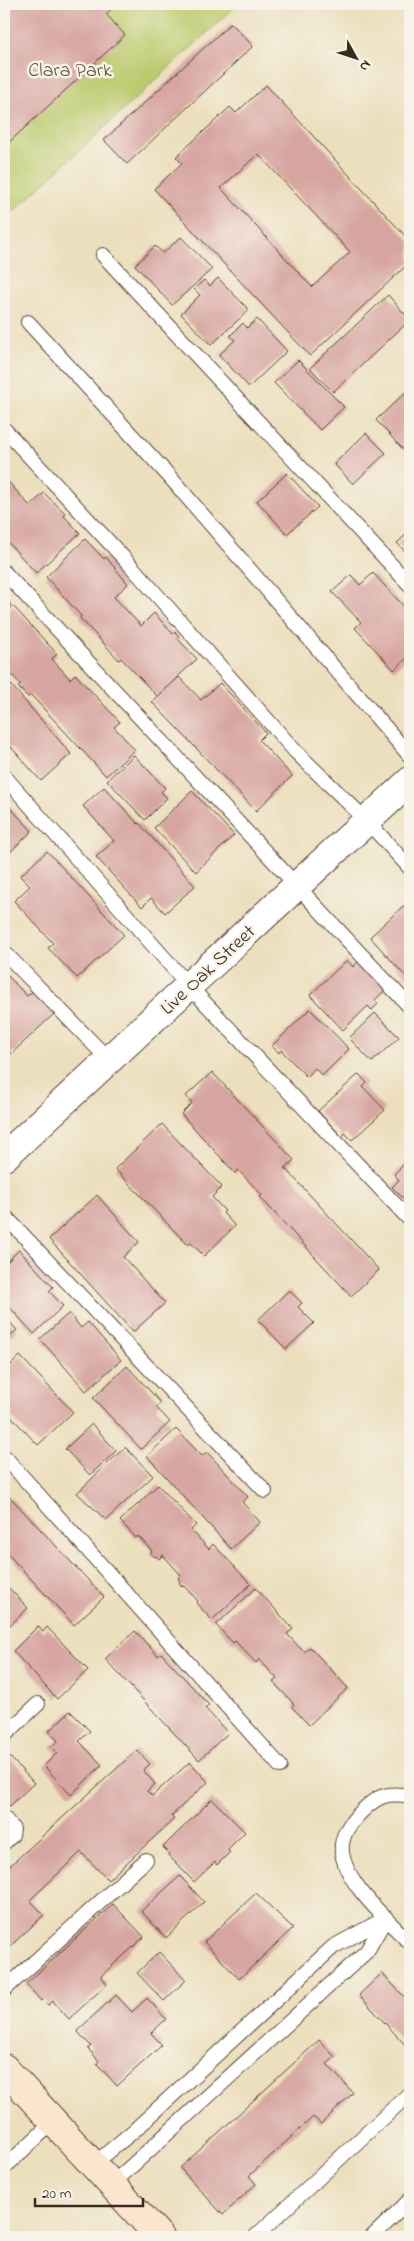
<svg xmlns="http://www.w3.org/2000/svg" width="414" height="2241" font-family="'Indie Flower',sans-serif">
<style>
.green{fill:#bccb6e;stroke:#7c7a46}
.building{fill:#d7a5a0;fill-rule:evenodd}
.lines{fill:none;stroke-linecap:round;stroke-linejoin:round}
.lane-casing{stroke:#564536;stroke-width:16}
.street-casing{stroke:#564536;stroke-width:30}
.secondary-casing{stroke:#564536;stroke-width:30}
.lane{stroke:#fff;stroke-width:14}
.street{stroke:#fff;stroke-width:28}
.secondary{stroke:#fbe5cf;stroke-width:28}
.labels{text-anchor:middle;stroke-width:5;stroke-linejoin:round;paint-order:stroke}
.park-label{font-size:20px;fill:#5b5232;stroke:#f7f3e8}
.street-label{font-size:20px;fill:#3b2a1e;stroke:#f7f3e8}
</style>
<rect width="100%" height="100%" fill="#f7f3e8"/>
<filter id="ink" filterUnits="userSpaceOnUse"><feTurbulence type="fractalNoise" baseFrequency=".02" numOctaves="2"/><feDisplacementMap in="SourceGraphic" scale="10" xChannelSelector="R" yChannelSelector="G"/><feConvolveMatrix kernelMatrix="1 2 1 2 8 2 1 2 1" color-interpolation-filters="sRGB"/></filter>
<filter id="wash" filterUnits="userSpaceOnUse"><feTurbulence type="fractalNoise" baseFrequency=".0096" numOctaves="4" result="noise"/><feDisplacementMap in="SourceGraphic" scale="20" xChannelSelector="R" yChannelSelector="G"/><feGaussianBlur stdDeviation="1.12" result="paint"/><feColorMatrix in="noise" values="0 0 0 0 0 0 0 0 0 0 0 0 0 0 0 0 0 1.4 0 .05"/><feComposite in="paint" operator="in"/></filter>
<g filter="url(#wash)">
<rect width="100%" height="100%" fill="#ecdfbe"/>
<!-- green -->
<path class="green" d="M4 4H238L4 220Z"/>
<g id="blocks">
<!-- building -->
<g class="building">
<path d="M4 4H117L106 14 125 35 4 147Z"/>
<path d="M231 23 253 46 127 164 104 140Z"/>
<path d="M266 85 409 240 410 243V262L310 356 154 189 182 163 176 157 230 107 236 113ZM258 154 350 252 312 287 221 188Z"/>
<path d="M181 237 212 269 172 305 135 265 155 246 163 253Z"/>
<path d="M218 278 249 310 211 345 181 314 200 295 194 289 204 280 210 286Z"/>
<path d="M388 295 410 320 333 392 310 368Z"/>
<path d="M257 319 287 351 249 387 219 355 235 340 230 336 243 323 247 328Z"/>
<path d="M298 360 344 407 320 430 274 383Z"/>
<path d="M410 388V457L376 420Z"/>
<path d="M366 433 386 453 353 484 334 464Z"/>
<path d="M287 473 318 507 287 534 257 501Z"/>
<path d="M4 477 30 506 44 493 66 514 64 516 80 533 36 573 4 538Z"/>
<path d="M410 531V557L397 543Z"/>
<path d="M85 539 104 559 106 557 128 584 114 597 141 626 154 613 173 634 175 632 179 636 177 638 197 659 157 696 121 658 119 660 80 618 81 616 46 577Z"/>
<path d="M373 573 410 613V655L394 670 355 628 361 622 332 592 351 575 360 585Z"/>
<path d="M4 597 11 605 4 611Z"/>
<path d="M13 606 57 654 52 659 70 679 75 674 120 722 114 727 135 750 106 776 31 695 28 697 18 687 21 685 4 666V615Z"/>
<path d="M179 677 201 700 220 683 266 733 259 740 292 776 256 811 152 702Z"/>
<path d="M4 681 9 687 11 685 71 754 41 781 11 747 4 753Z"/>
<path d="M134 755 165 788 161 792 167 798 145 820 107 780Z"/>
<path d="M104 787 138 824 139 823 195 886 165 913 151 898 142 907 96 857 114 841 83 806Z"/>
<path d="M192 791 234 835 196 872 154 828Z"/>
<path d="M4 801 32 831 4 858Z"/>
<path d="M47 851 124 935 77 978 48 948 53 943 14 901 30 886 20 876Z"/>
<path d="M403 906 410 914V981L370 937Z"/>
<path d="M361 959 388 987 375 1000 378 1004 372 1010 368 1006 343 1030 310 995 347 960 353 967Z"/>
<path d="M7 975 27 996 33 991 54 1014 11 1054 4 1046V978Z"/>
<path d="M310 1009 349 1049 322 1076 315 1068 307 1077 281 1050 279 1053 272 1046Z"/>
<path d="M375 1013 399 1037 372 1062 349 1038Z"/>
<path d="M212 1072 294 1160 285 1168 379 1270 351 1296 260 1197 262 1195 238 1170 235 1173 181 1114 192 1103 186 1096Z"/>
<path d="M359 1074 367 1083 363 1087 385 1110 352 1140 345 1133 342 1137 318 1111Z"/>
<path d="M162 1124 222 1187 212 1197 225 1211 223 1213 235 1226 204 1256 191 1243 188 1245 115 1169Z"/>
<path d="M410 1158V1205L392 1187 399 1180 394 1174Z"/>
<path d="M97 1195 139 1242 123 1257 165 1303 133 1332 49 1239Z"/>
<path d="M19 1250 53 1287 49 1291 63 1306 34 1334 4 1301V1265Z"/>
<path d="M289 1290 302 1303 298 1307 314 1323 286 1349 258 1320Z"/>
<path d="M69 1313 81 1328 88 1322 121 1360 86 1391 40 1339Z"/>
<path d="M4 1316 17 1330 4 1342Z"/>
<path d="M20 1356 73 1412 38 1445 4 1409V1372Z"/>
<path d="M127 1366 161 1403 156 1407 170 1422 141 1449 93 1398Z"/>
<path d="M92 1424 116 1451 90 1475 65 1449Z"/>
<path d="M176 1429 202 1456 207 1452 248 1497 242 1502 260 1522 231 1549 147 1456Z"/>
<path d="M125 1447 153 1476 106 1520 77 1493Z"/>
<path d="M158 1485 196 1525 191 1530 209 1549 213 1544 251 1584 212 1620 196 1603 198 1601 184 1586 183 1587 179 1583 180 1581 178 1578 181 1575 163 1555 159 1559 156 1556 155 1557 150 1553 152 1551 138 1536 136 1538 120 1521Z"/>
<path d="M10 1497 104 1597 74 1625 4 1550V1502Z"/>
<path d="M4 1583 28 1608 4 1631Z"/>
<path d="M256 1588 293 1629 287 1634 304 1652 310 1647 348 1688 309 1725 292 1707 294 1704 273 1682 277 1679 259 1659 256 1663 235 1641 233 1643 216 1625Z"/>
<path d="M38 1626 43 1632 47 1627 88 1670 57 1699 13 1651Z"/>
<path d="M135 1631 158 1656 161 1653 209 1705 205 1708 228 1733 199 1760 105 1659Z"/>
<path d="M70 1711 90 1731 79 1741 102 1765 71 1795 44 1766 57 1753 51 1747 58 1741 49 1731Z"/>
<path d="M137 1750 150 1764 143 1770 155 1784 147 1791 152 1796 190 1762 208 1782 171 1816 174 1819 108 1880 81 1852 30 1900 44 1915 4 1952V1871Z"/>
<path d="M7 1754 34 1783 10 1806 4 1800V1757Z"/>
<path d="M212 1799 245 1832 227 1850 230 1852 217 1865 215 1862 194 1882 168 1855 169 1853 163 1847Z"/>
<path d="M180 1876 204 1902 166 1938 141 1911Z"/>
<path d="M256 1893 293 1928 239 1979 204 1942Z"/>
<path d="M113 1904 144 1937 101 1976 107 1984 69 2019 53 2001 48 2005 42 1999 41 2001 26 1984Z"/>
<path d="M159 1952 186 1980 164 2001 137 1973Z"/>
<path d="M382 1973 410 2003V2050L359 1995Z"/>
<path d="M116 1995 132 2012 147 1998 166 2019 151 2033 162 2045 117 2086 97 2064 99 2061 88 2049 91 2046 77 2031Z"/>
<path d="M319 2040 335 2057 327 2064 353 2093 321 2124 313 2117 249 2176 256 2184 223 2215 180 2168Z"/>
</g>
</g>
</g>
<g filter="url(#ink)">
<use href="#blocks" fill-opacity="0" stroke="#564536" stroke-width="1"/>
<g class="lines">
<defs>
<g id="lane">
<path d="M103 255 410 585"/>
<path d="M28 322 169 476 410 756"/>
<path d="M4 429 132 567 295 751 367 821 410 868"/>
<path d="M4 572 410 1007"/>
<path d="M4 776 189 986 410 1220"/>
<path d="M4 952 109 1060"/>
<path d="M4 1215 265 1491"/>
<path d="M4 1456 280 1766"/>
<path d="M4 1736 38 1704"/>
<path d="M410 1796C388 1792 378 1795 362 1811 353 1820 344 1830 342 1844 338 1878 388 1920 410 1943"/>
<path d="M4 1818 13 1829 12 1835 4 1843"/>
<path d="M4 1990 146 1860"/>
<path d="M93 2165 137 2128 333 1947 386 1918"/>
<path d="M4 2168 53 2122"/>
<path d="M112 2184 367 1951 386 1918"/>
<path d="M255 2237 410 2093"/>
<path d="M372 2237 410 2200"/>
</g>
<path id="street" d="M4 1157 410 781"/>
<path id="secondary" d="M4 2068 160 2237"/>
</defs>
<!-- lane casing -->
<use href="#lane" class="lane-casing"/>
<!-- street casing -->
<use href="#street" class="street-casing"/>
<!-- secondary casing -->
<use href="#secondary" class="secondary-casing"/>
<!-- lane -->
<use href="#lane" class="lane"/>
<!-- street -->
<use href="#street" class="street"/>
<!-- secondary -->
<use href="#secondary" class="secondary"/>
</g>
</g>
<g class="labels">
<!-- park labels -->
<g class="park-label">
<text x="70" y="76">Clara Park</text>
</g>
<!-- street labels -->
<g class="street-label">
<text transform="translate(207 969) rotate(-43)" y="7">Live Oak Street</text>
</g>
</g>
<!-- margin -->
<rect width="414" height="2241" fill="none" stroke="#f7f3e8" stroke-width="20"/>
<!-- north arrow -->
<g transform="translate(356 58) rotate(130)" stroke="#f7f3e8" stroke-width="4" paint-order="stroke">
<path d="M0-4L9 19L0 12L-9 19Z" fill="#3b2a1e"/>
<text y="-8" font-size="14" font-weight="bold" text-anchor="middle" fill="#3b2a1e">N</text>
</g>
<!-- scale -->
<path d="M35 2198v8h108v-8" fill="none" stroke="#3b2a1e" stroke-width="2.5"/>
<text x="42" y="2198" font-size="15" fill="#3b2a1e" stroke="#f7f3e8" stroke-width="4" paint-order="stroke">20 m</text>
</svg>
